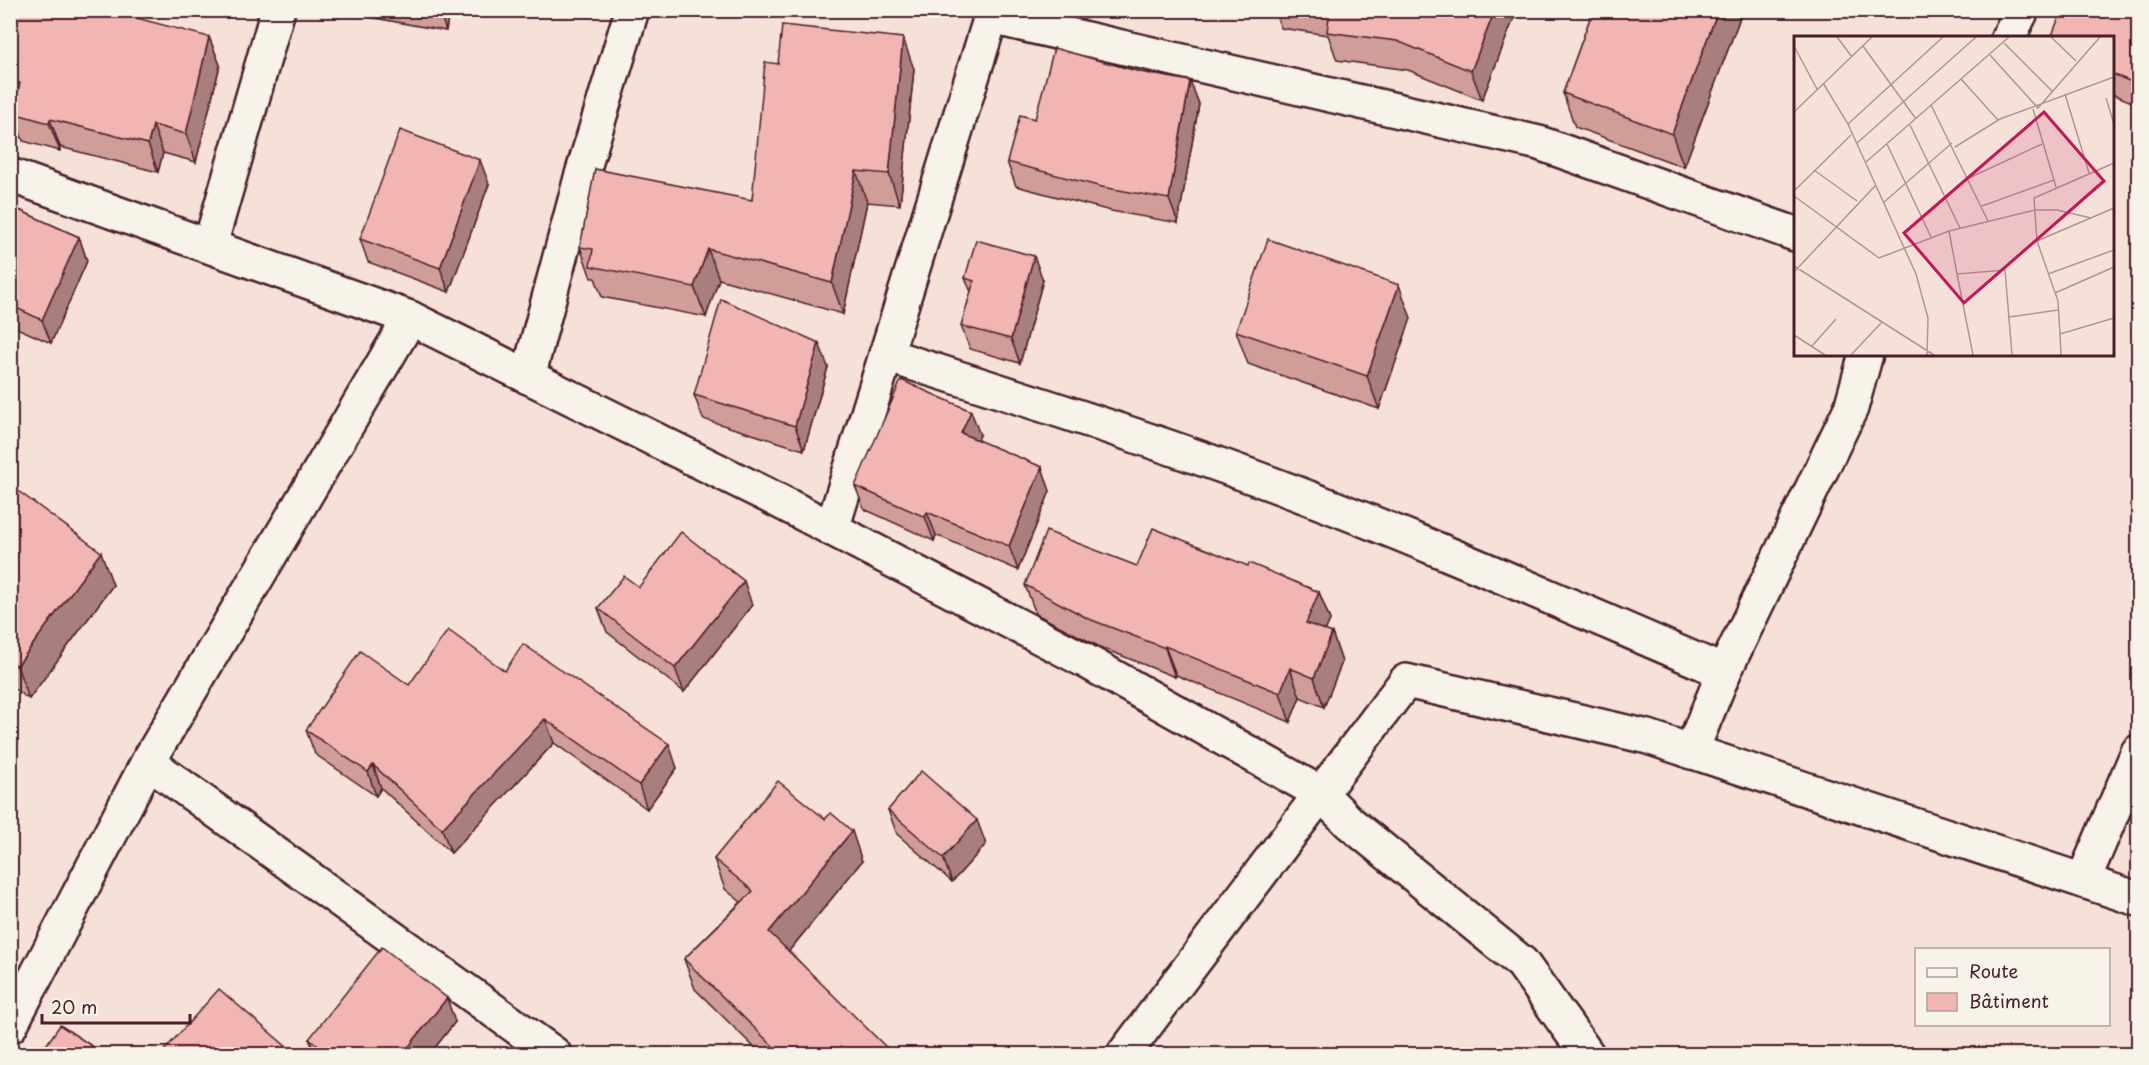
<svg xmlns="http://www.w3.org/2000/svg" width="2149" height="1065" font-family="'Playpen Sans',sans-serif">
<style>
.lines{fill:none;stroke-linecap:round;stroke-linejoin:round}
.minor-casing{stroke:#4a1f2b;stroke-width:38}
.minor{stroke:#f7f3e8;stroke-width:33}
.wall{fill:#d09d99;stroke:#4a1f2b;stroke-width:1.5}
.shaded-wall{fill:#a97f7d;stroke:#4a1f2b;stroke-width:1.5}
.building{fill:#f2b6b2;stroke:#4a1f2b;stroke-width:1.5}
.inset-road{fill:none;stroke:#b19393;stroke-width:1.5}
.view{fill:#c2185b;fill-opacity:0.15;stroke:#c2185b;stroke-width:3}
.inset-edge{fill:none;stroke:#4a1f2b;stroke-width:3}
</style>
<rect width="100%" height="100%" fill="#f6e1d8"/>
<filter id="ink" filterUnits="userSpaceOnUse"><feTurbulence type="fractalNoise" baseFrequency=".0167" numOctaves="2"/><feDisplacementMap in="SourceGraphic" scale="12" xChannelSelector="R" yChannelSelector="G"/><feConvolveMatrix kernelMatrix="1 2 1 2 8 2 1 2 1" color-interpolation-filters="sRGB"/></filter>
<g filter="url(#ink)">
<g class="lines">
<defs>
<g id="minor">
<path d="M991 17 1539 143 1795 234"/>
<path d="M2008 38 2022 10"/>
<path d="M10 175 410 318 771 497 1084 660 1320 793 1350 823 1522 963 1587 1054"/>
<path d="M210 245 278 10"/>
<path d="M410 318 148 762 554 1054"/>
<path d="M886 355C1016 396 1145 437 1272 484 1425 541 1574 608 1724 672"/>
<path d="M528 377 581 178 632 10"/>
<path d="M832 529 993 10"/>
<path d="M1691 752 1724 672 1851 408 1866 354"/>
<path d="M2083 881 2138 752"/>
<path d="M10 1026 148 762"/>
<path d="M1124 1054 1406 681 1648 737 2138 899"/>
</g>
</defs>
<!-- minor casing -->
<use href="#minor" class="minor-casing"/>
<!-- minor -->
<use href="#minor" class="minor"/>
</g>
<!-- wall -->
<g class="wall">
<path d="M10 10 209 37 220 65 196 162 163 153 158 172 60 147V151L23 141 13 113 14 107 11 106 10 105Z"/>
<path d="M341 10H449L446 31 342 12Z"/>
<path d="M1122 10H1139L1138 15Z"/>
<path d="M1274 10H1517L1482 100 1408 70 1337 60 1328 35 1281 28Z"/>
<path d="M1593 10H1741L1742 12 1684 167 1575 127 1563 93Z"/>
<path d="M2139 10V105L2112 94V38Z"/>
<path d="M778 64 914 69 900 205 867 202 843 314 719 279 706 317 602 297 595 278H591L580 247 752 200Z"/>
<path d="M1140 72 1190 81 1199 104 1178 223 1111 211 1016 186 1007 162 1035 119Z"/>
<path d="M489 184 449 292 368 262 360 239Z"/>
<path d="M10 206 79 237 87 261 51 343 10 325Z"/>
<path d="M965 278 1043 280 1020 363 970 349 961 326 971 292Z"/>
<path d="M1411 318 1379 409 1248 364 1236 331Z"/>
<path d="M828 367 804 450 703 419 694 395Z"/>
<path d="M980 435 977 440 1050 491 1018 570 936 535 934 541 864 509 855 486Z"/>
<path d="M10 485 113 585 29 699 10 686Z"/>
<path d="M1137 566H1248L1319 592 1330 620 1325 631 1332 633 1342 662 1324 707 1300 697 1290 722 1176 675 1175 677 1100 647 1036 614 1025 585Z"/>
<path d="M639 587 752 605 684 692 607 632 598 608Z"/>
<path d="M505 671 677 768 647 809 554 743 451 853 381 788 376 796 315 754 306 730 409 685Z"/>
<path d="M888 810 986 844 952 882 897 834Z"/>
<path d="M714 859 862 861 789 951 889 1054H761L695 989 684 959 741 902 725 889Z"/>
<path d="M455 1022 430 1054H315L309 1039Z"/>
</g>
<!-- shaded-wall -->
<g class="shaded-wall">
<path d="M439 10H449L446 31Z"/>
<path d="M1495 10H1517L1482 100 1471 71Z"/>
<path d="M1718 10H1741L1742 12 1684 167 1672 134Z"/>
<path d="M209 37 220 65 196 162 186 134Z"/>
<path d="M903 38 914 69 900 205 889 174Z"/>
<path d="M1190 81 1199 104 1178 223 1169 199Z"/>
<path d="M50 119 60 147V151L49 123Z"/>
<path d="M153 125 163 153 158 172 148 144Z"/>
<path d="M480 160 489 184 449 292 440 268Z"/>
<path d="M856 171 867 202 843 314 832 283Z"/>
<path d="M79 237 87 261 51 343 42 320Z"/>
<path d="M708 249 719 279 706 317 694 287Z"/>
<path d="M1034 256 1043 280 1020 363 1011 339Z"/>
<path d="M1399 285 1411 318 1379 409 1367 376Z"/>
<path d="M819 343 828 367 804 450 795 426Z"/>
<path d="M971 411 980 435 970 457 961 433Z"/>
<path d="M1042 467 1050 491 1018 570 1009 546Z"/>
<path d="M927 512 936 535 934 541 925 517Z"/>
<path d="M101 552 113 585 29 699 17 666Z"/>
<path d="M744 581 752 605 684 692 675 668Z"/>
<path d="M1319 592 1330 620 1316 651 1306 623Z"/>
<path d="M1332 633 1342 662 1324 707 1314 678Z"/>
<path d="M1165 646 1176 675 1175 677 1165 648Z"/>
<path d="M1290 668 1300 697 1290 722 1280 693Z"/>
<path d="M545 719 554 743 451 853 442 829Z"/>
<path d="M669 744 677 768 647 809 639 785Z"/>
<path d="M373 765 381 788 376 796 368 772Z"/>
<path d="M977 820 986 844 952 882 943 858Z"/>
<path d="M852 831 862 861 780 962 769 932Z"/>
<path d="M447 998 455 1022 430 1054H403Z"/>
<path d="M887 1048 889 1054H881Z"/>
</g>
<!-- building -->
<g class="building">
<path d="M10 10H106L209 37 186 134 153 125 148 144 50 119 49 123 13 113 20 83 10 81Z"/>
<path d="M1330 10H1495L1471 71 1397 41 1327 32Z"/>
<path d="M1593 10H1718L1672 134 1563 93Z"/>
<path d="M2062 10H2139V81L2137 84 2112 74V38H2051Z"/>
<path d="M782 25 903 38 889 174 856 171 832 283 708 249 694 287 590 266 593 249 580 247 595 169 752 200 765 62 778 64Z"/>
<path d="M1054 48 1140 72 1190 81 1169 199 1102 187 1007 162 1020 115 1035 119Z"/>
<path d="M400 130 480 160 440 268 360 239Z"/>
<path d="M10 206 79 237 42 320 10 305Z"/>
<path d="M1268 239 1399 285 1367 376 1236 331Z"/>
<path d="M976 240 1034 256 1011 339 961 326 974 281 965 278Z"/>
<path d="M721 299 819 343 795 426 694 395Z"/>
<path d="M901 380 971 411 961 433 1042 467 1009 546 927 512 925 517 855 486Z"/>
<path d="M10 485 101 552 17 666 10 662Z"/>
<path d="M1153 528 1248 566 1249 563 1319 592 1306 623 1332 633 1314 678 1290 668 1280 693 1165 646V648L1089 619 1025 585 1046 531 1137 566Z"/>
<path d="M681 532 744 581 675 668 598 608 624 576 639 587Z"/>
<path d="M448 630 505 671 523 644 669 744 639 785 545 719 442 829 373 765 368 772 306 730 360 651 409 685Z"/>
<path d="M921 771 977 820 943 858 888 810Z"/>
<path d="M778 781 825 819 831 813 852 831 769 932 887 1048 881 1054H781L684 959 753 891 714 859Z"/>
<path d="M382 947 447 998 403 1054H329L309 1039Z"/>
<path d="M219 989 295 1054H161Z"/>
<path d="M60 1025 104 1054H40Z"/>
</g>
</g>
<!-- overview -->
<g transform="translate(1794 36)">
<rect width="320" height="320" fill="#f6e1d8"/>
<path class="inset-road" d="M43 1 58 21M257 1 282 25M210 7 258 55M0 10 23 53M69 10 122 83M196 19 244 72 306 1M167 43 204 84M29 47 54 88 122 238 134 282 133 319M271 58 295 137M312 62 320 88M137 69 194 185M239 73 262 151M0 76 78 1M54 88 149 1M116 89 166 192M62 108 182 1M93 108 137 201M161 111 206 83 320 41M72 126 215 1M20 134 63 165M175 142 248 108M0 155 57 99M0 160 85 222 155 195 241 174H263L297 182M89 167 158 107M188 170 260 144M155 195 163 238 211 234 218 319M243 205 320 172M0 230 140 319M0 236 81 150M163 238 179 319M254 238 320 214M261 257 320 231M215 281 264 274M266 298 264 265 243 205 240 162 320 127M0 299 31 319M18 310 42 283M57 319 88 286M267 319 266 298 320 282"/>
<path class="view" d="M250 76 310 145 170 267 110 197Z"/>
<rect width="320" height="320" class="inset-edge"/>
</g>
<!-- margin -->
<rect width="2149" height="1065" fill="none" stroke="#f7f3e8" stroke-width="36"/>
<rect x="18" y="18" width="2113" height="1029" fill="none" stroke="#4a1f2b" stroke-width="2" filter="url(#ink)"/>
<!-- legend -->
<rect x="1915" y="948" width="195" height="78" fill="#f7f3e8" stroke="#b29e9c" stroke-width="1.5"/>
<rect x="1927" y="968" width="30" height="9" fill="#f7f3e8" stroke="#b29e9c" stroke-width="1.5"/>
<text x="1969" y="978" font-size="18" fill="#4a1f2b">Route</text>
<rect x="1927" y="993" width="30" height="18" fill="#f2b6b2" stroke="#b29e9c" stroke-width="1.5"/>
<text x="1969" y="1008" font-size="18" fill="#4a1f2b">Bâtiment</text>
<!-- scale -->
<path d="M42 1014v9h148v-9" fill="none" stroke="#4a1f2b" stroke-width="3"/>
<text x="51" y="1014" font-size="18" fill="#4a1f2b" stroke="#f7f3e8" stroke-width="4.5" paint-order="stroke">20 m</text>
</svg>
